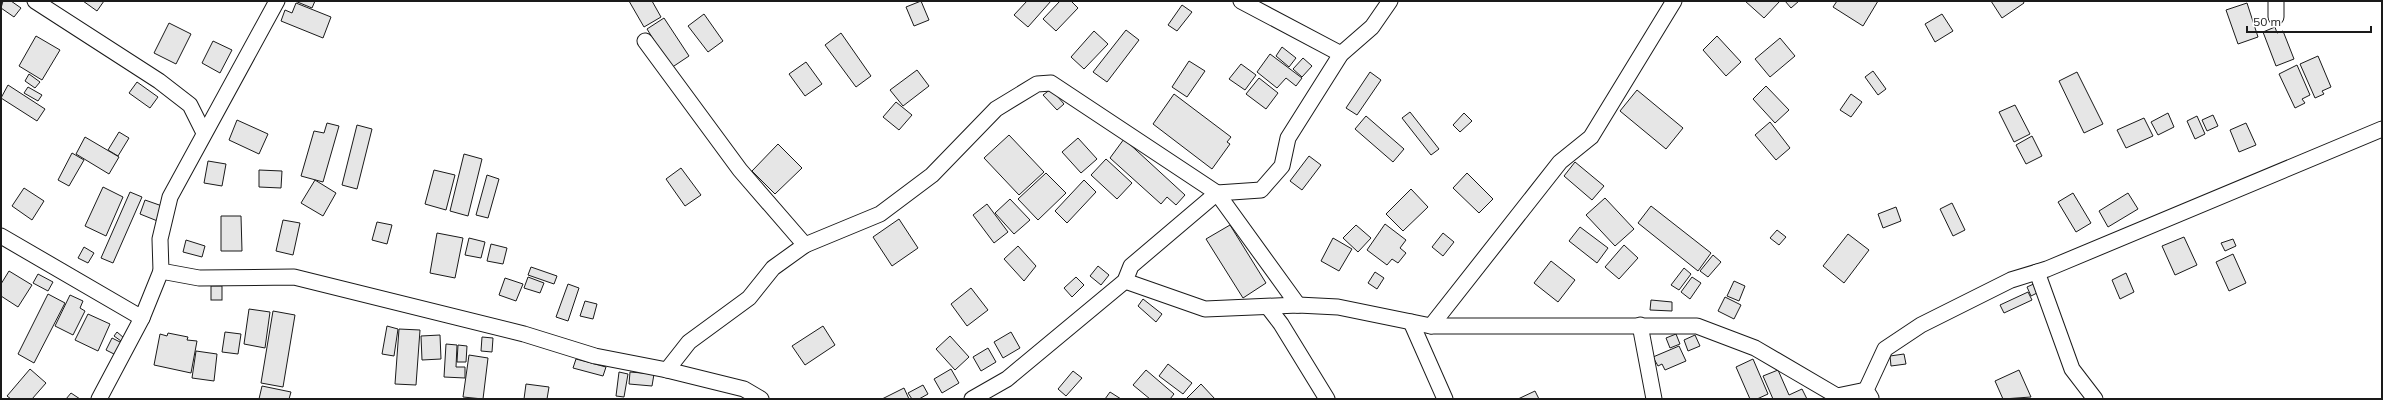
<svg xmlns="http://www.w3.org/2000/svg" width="2383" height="400" font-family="Mulish,sans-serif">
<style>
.building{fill:#e6e6e6;stroke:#1a1a1a}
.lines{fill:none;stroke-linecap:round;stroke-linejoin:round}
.street-casing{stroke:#1a1a1a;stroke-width:17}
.street{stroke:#fff;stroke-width:15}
</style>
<rect width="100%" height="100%" fill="#fff"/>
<!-- building -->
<g class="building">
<path d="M3 1H11L21 8 14 17 1 8Z"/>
<path d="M83 1H104L97 11Z"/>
<path d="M295 1H315L312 8Z"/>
<path d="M629 1H652L661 17 644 27Z"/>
<path d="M921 1 929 20 914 26 906 7Z"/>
<path d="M1027 1H1051L1028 27 1014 15Z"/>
<path d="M1060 1H1071L1078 8 1056 31 1043 19Z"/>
<path d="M1745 1H1780L1764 18Z"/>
<path d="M1785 1H1799L1791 8Z"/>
<path d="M1837 1H1878L1863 26 1833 7Z"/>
<path d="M1991 1H2023L2024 3 2002 18Z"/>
<path d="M296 3 331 17 323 38 281 21 285 10 292 13Z"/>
<path d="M2247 3 2258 37 2238 44 2226 10Z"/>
<path d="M1182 5 1192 12 1177 31 1168 25Z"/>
<path d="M704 14 723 41 708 52 688 26Z"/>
<path d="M1942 14 1953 31 1935 42 1925 24Z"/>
<path d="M664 18 689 56 671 68 647 29Z"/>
<path d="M169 23 191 34 176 64 154 53Z"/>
<path d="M2275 27 2277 33 2283 31 2294 59 2276 66 2263 32Z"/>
<path d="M1126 30 1139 40 1107 82 1093 72Z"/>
<path d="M1094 31 1108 44 1084 69 1071 57Z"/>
<path d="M841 33 871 76 856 87 825 45Z"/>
<path d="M36 36 60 50 42 80 19 66Z"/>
<path d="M1717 36 1741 62 1726 76 1703 50Z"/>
<path d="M1780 38 1795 56 1770 77 1755 59Z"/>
<path d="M213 41 232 50 220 73 202 63Z"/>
<path d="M1282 47 1296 58 1289 67 1276 56Z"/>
<path d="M1270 54 1302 78 1296 86 1286 78 1277 88 1257 72Z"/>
<path d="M2318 56 2331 87 2322 91 2324 94 2315 98 2300 64Z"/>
<path d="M1303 58 1312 66 1302 77 1293 69Z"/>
<path d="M1189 61 1205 71 1187 97 1172 87Z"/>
<path d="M806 62 822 84 805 96 789 74Z"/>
<path d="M1241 64 1256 75 1245 90 1229 79Z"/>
<path d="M2297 65 2310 95 2302 99 2305 103 2295 108 2279 74Z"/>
<path d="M917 70 929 86 903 106 890 90Z"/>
<path d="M1873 71 1886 89 1878 95 1865 77Z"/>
<path d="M1370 72 1381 80 1357 115 1346 108Z"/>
<path d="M2077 72 2103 124 2084 133 2059 81Z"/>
<path d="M29 74 40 82 35 88 25 81Z"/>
<path d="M1259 78 1278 93 1266 109 1246 94Z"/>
<path d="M137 82 158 97 150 108 129 93Z"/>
<path d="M8 85 45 109 37 121 1 98Z"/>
<path d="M1766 86 1789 110 1775 123 1753 99Z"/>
<path d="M28 87 42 95 38 101 24 93Z"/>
<path d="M1051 89 1064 104 1057 110 1043 95Z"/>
<path d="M1637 90 1683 128 1666 149 1620 111Z"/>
<path d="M1174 94 1231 137 1227 142 1230 144 1212 169 1153 124Z"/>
<path d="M1851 94 1862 102 1851 117 1840 110Z"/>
<path d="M896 102 912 115 899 130 883 117Z"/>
<path d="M2015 105 2030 134 2014 142 1999 112Z"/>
<path d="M1410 112 1439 149 1431 155 1402 118Z"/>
<path d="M1464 113 1472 121 1460 132 1453 125Z"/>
<path d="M2168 113 2174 127 2158 135 2151 122Z"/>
<path d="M2213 115 2218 126 2207 131 2202 120Z"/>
<path d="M1366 116 1404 149 1393 162 1355 129Z"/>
<path d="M2197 116 2205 134 2195 139 2187 121Z"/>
<path d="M2144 118 2153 136 2126 148 2117 130Z"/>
<path d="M237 120 268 134 259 154 229 140Z"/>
<path d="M1770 122 1790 148 1776 160 1755 135Z"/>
<path d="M327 123 339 126 323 182 301 176 314 131 324 133Z"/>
<path d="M2246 123 2256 145 2239 152 2230 130Z"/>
<path d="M357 125 372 129 357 189 342 185Z"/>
<path d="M119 132 129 138 118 156 108 150Z"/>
<path d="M1009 135 1044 172 1019 195 984 158Z"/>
<path d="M2032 136 2042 156 2026 164 2016 145Z"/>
<path d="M85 137 119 157 109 174 76 154Z"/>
<path d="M1078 138 1097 159 1081 173 1062 152Z"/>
<path d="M1124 139 1185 195 1176 205 1167 197 1161 204 1110 158Z"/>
<path d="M778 144 802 168 775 194 752 171Z"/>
<path d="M72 153 84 160 69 186 58 180Z"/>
<path d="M464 154 482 159 468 216 450 211Z"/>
<path d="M1309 156 1321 165 1302 190 1290 181Z"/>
<path d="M1106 159 1132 183 1117 199 1091 175Z"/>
<path d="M208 161 226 164 222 186 204 183Z"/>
<path d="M1575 162 1604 186 1592 200 1564 176Z"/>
<path d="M681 168 701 195 685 206 666 179Z"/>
<path d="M259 170 282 171 281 188 259 187Z"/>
<path d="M434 170 455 175 446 210 425 204Z"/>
<path d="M1046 173 1066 193 1038 220 1018 199Z"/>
<path d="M1467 173 1493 199 1479 213 1453 188Z"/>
<path d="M487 175 499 179 488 218 476 215Z"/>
<path d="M315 180 336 193 323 216 301 203Z"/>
<path d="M1084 180 1096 192 1067 223 1055 211Z"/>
<path d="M103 187 123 197 106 236 85 226Z"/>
<path d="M24 188 44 201 32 220 12 206Z"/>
<path d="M1411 189 1428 207 1403 231 1386 214Z"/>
<path d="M130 192 142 197 113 263 101 258Z"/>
<path d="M2073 193 2091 223 2076 232 2058 202Z"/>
<path d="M2128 193 2138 209 2108 227 2099 211Z"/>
<path d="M1605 198 1634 229 1615 246 1586 215Z"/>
<path d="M1010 199 1030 220 1014 234 995 213Z"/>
<path d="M145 200 165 207 160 222 140 214Z"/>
<path d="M1952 203 1965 230 1953 236 1940 209Z"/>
<path d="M987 204 1008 232 994 243 973 215Z"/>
<path d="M1651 206 1711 253 1698 271 1638 223Z"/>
<path d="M1896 207 1901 221 1883 228 1878 214Z"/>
<path d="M221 216H241L242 251H221Z"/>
<path d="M899 219 918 248 892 266 873 237Z"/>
<path d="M283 220 300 223 293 255 276 251Z"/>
<path d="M377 222 392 225 387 244 372 240Z"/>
<path d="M1385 224 1406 240 1400 248 1406 253 1398 263 1392 259 1387 265 1367 250Z"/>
<path d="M1230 225 1266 283 1243 298 1206 239Z"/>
<path d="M1356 225 1371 238 1358 252 1343 238Z"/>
<path d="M1580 227 1608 248 1597 263 1569 241Z"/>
<path d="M1777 230 1786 237 1779 245 1770 238Z"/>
<path d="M437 233 463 238 455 278 430 273Z"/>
<path d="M1443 233 1454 242 1443 256 1432 247Z"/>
<path d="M1848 234 1869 250 1844 283 1823 266Z"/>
<path d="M2184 237 2197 265 2175 275 2162 246Z"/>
<path d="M469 238 485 242 481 258 465 255Z"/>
<path d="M1333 238 1352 249 1339 271 1321 261Z"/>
<path d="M2233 239 2236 246 2225 251 2221 243Z"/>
<path d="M186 240 205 246 202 257 183 252Z"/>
<path d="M491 244 507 248 503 264 487 261Z"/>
<path d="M1624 245 1638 258 1619 279 1605 267Z"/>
<path d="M1018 246 1036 266 1024 281 1004 259Z"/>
<path d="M84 247 94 253 88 263 78 258Z"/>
<path d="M2233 254 2246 283 2229 291 2216 262Z"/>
<path d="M1713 255 1721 262 1708 277 1700 271Z"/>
<path d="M1551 261 1575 280 1558 302 1534 283Z"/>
<path d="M1098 266 1109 275 1101 285 1090 276Z"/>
<path d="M531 267 557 276 554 284 528 275Z"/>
<path d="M1684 268 1691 274 1679 290 1671 285Z"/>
<path d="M9 271 32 285 18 307 1 296V284Z"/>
<path d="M1375 272 1384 278 1377 289 1368 283Z"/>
<path d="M2126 273 2134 292 2120 299 2112 280Z"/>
<path d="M38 274 53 282 48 291 33 283Z"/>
<path d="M528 277 544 283 540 293 524 288Z"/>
<path d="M1076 277 1084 285 1072 297 1064 288Z"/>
<path d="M1692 277 1701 283 1690 299 1681 292Z"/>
<path d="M505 278 523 284 516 301 499 295Z"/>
<path d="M1734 281 1745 286 1739 301 1727 296Z"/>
<path d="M2038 282 2041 291 2031 296 2027 287Z"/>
<path d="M568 284 579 288 568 321 556 317Z"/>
<rect x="211" y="286" width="11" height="14"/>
<path d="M971 288 988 310 967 326 951 304Z"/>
<path d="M2028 292 2032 300 2004 313 2000 305Z"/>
<path d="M48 294 65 303 34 363 18 354Z"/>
<path d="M70 295 83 301 80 308 85 311 73 335 55 326Z"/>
<path d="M1725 297 1741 305 1734 319 1718 311Z"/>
<path d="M1143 299 1162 314 1156 322 1138 306Z"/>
<path d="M1651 300 1672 302V311L1650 310Z"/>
<path d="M585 301 597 304 593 319 580 316Z"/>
<path d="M249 309 270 312 265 348 244 344Z"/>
<path d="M273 311 295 315 283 387 261 383Z"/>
<path d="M88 314 110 324 98 351 75 340Z"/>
<path d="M387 326 398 329 394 356 382 354Z"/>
<path d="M823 326 835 345 805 365 792 346Z"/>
<path d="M399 329 420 330 416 385 395 384Z"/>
<path d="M117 332 124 338 121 341 114 336Z"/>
<path d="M225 332 241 334 238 354 222 352Z"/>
<path d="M1011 332 1020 348 1003 358 994 342Z"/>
<path d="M168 333 188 337 187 340 197 341 191 373 154 365 160 334 167 336Z"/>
<path d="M1676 334 1680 344 1670 348 1666 338Z"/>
<path d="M440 335 441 359 422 360 421 336Z"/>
<path d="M1695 335 1700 346 1688 351 1684 340Z"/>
<path d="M950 336 969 357 955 370 936 349Z"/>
<path d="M482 337 493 338 492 352 481 351Z"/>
<path d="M112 338 122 343 116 355 106 350Z"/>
<path d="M446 344 457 345 456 367H465V378L444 377Z"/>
<path d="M458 345 467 346 466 362H457Z"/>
<path d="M1679 346 1686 361 1665 370 1662 364 1658 366 1653 357Z"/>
<path d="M988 348 996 362 981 371 973 357Z"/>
<path d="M196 351 217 354 214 381 192 378Z"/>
<path d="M1904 354 1906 364 1891 366 1890 356Z"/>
<path d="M469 355 488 358 483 399 463 397Z"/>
<path d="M576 359 606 367 603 376 573 368Z"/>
<path d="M1753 359 1768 394 1757 399H1750L1736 367Z"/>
<path d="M1168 364 1192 383 1183 394 1159 376Z"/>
<path d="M30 369 46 383 32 399H11L7 396Z"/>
<path d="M951 369 959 383 942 393 934 379Z"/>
<path d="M1146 370 1174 394 1170 399H1150L1133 385Z"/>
<path d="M1778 370 1789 395 1802 389 1807 399H1773L1763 376Z"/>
<path d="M2019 370 2031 397 2003 399 1995 381Z"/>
<path d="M1073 371 1082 378 1066 396 1058 389Z"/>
<path d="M619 372 628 374 624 397 616 396Z"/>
<path d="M630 372 654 374 652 386 629 384Z"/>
<path d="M526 384 549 387 547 399H524Z"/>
<path d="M1201 384 1215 399H1186Z"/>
<path d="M923 385 928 394 919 399H912L908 393Z"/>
<path d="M262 386 291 392 289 399H259Z"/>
<path d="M904 388 909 399H882Z"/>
<path d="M1535 391 1539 399H1518Z"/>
<path d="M1110 392 1121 399H1105Z"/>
<path d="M71 393 80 399H66Z"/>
</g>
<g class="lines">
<defs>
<g id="street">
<path d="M35 1 159 81 190 105 204 133"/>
<path d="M277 1 170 197 160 239 161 271 199 278 294 277 524 334 595 356 667 370 744 389 761 399"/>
<path d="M1241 1 1341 54"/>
<path d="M2276 1V17"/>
<path d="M645 41 740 170 805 245"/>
<path d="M1 236 142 318 161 271"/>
<path d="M2037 272 2072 369 2095 399"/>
<path d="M1125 281 1205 309 1298 305 1338 307 1431 326H1697L1755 348 1837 396 1866 390"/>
<path d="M1268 307 1281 324 1327 399"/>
<path d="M1411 322 1445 399"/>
<path d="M1640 325 1654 399"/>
<path d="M1431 326 1560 162 1591 137 1674 1"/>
<path d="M667 370 689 342 749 298 773 268 805 245 880 214 932 175 996 109 1037 84 1051 83 1217 193 1298 305"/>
<path d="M1871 398 1866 390 1885 349 1921 325 2011 280 2047 269 2382 129"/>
<path d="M99 399 142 318"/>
<path d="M972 399 1007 379 1125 281 1131 266 1217 193 1261 190 1282 166 1288 138 1341 54 1372 27 1390 1"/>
</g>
</defs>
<!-- street casing -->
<use href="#street" class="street-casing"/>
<!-- street -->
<use href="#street" class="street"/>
</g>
<!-- border -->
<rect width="2383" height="400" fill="none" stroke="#1a1a1a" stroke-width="4"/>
<!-- scale -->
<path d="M2247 26v6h124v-6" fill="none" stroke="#1a1a1a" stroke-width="2"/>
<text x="2253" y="26" font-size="12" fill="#1a1a1a" stroke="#ffffff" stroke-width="3" paint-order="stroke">50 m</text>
</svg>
